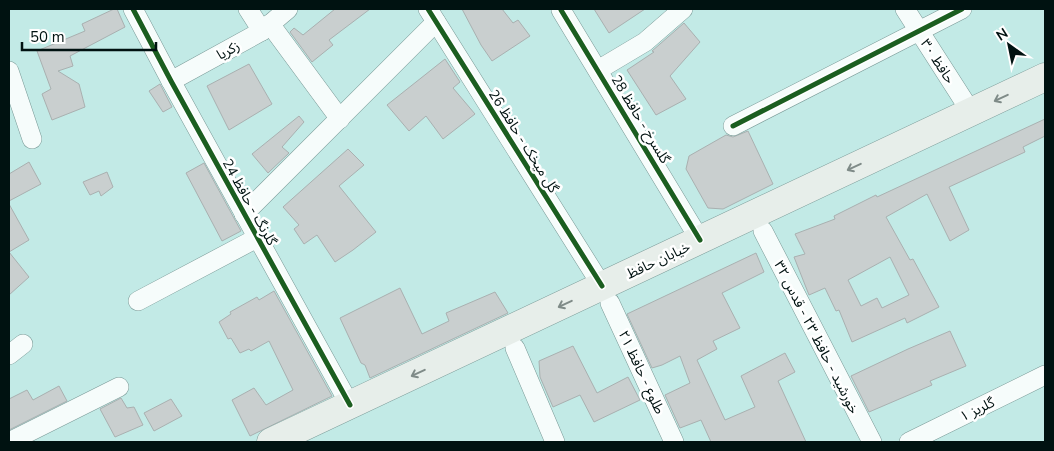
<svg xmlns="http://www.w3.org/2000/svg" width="1054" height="451" font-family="'Nunito Sans','Noto Sans Arabic',sans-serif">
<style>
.building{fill:#c9cfcf;stroke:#a9b0b0;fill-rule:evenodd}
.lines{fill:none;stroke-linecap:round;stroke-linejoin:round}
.minor-casing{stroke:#799996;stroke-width:20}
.secondary-casing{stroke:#799996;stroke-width:29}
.minor{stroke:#f6fcfb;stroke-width:19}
.secondary{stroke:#e7eeea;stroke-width:28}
.cycleway-casing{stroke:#fff;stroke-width:8}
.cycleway{stroke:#1b5e20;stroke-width:5}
.oneway{stroke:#7f8b88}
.labels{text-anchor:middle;stroke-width:5;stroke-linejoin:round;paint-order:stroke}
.street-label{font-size:14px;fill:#001211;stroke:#fff}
</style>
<rect width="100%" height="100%" fill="#c2eae6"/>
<!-- building -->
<g class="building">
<path d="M114 9H117L125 27 70 56 73 66 58 71 79 84 85 107 52 120 42 94 51 89 37 51 85 31 82 24Z"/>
<path d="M335 9H370L329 40 333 45 312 62 290 32 294 28 303 35Z"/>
<path d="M462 9H502L513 23 518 20 530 36 492 61 481 45Z"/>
<path d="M594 9H645L609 33Z"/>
<path d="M684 23 700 42 670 76 686 99 656 115 627 70 654 52 652 51Z"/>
<path d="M445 59 460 82 453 88 475 114 443 139 426 116 409 131 387 105Z"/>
<path d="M249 64 272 104 229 130 207 86Z"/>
<path d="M160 84 172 107 163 112 149 91Z"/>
<path d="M299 116 304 122 282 147 289 153 268 173 252 154Z"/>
<path d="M1045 119V136L1023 147 1025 152 949 187 969 230 950 241 927 194 886 217 910 260 913 259 939 307 907 323 905 318 852 342 839 310 836 311 825 288 809 295 794 257 805 254 795 234 835 219 834 216 876 195 877 197ZM890 257 909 295 882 308 877 298 861 306 848 280Z"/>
<path d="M748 131 773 184 723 209 708 208 686 169 689 156 726 135 733 137Z"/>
<path d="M348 149 364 165 339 186 376 232 353 250 335 262 317 235 304 244 294 229 299 225 283 207Z"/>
<path d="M29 162 41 184 9 201V174Z"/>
<path d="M204 163 241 231 222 241 186 173Z"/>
<path d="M107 172 113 187 101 196 99 191 90 195 83 182Z"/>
<path d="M9 204 29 240 9 252Z"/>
<path d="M9 252 29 277 9 295Z"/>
<path d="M756 253 764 272 722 293 740 328 713 341 717 349 697 360 725 420 755 407 741 376 785 353 795 372 778 381 806 442H711L701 420 680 428 665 395 690 383 680 356 662 365 652 368 627 314Z"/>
<path d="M400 288 422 334 449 321 446 313 495 292 508 313 370 378 365 365 361 363 340 318Z"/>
<path d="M274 291 332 396 250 436 232 400 254 388 266 405 293 390 269 341 251 351 249 349 240 353 231 338 228 339 219 322 231 314 230 312 257 297 259 300Z"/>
<path d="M950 331 966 366 930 381 932 385 869 412 851 376 908 349Z"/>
<path d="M573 346 597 393 628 377 640 400 594 422 580 395 553 407 540 377 539 361Z"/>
<path d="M59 386 67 401 9 430V399L27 390 33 400Z"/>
<path d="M121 398 127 408 134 407 143 425 115 437 100 409Z"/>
<path d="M171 399 182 416 154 431 144 413Z"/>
</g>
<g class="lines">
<defs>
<g id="minor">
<path d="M133 9 171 81 350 405"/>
<path d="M248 9 262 31"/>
<path d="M428 9 602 286"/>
<path d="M905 9 971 112"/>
<path d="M561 10 700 240"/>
<path d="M270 24 340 119"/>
<path d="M598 70 645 42 683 9"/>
<path d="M9 71 32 139"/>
<path d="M171 81 262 31 288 9"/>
<path d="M733 126 962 9"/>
<path d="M244 214 436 22"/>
<path d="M763 231 872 442"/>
<path d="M138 301 257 238"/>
<path d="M610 303 674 442"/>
<path d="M515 348 555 442"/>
<path d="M9 355 23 344"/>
<path d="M9 442 119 387"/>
<path d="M909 442 1045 375"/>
</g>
<path id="secondary" d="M271 442 1045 77"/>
</defs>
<!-- minor casing -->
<use href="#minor" class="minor-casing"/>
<!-- secondary casing -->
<use href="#secondary" class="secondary-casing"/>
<!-- minor -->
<use href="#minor" class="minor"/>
<!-- secondary -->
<use href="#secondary" class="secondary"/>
<defs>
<g id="cycleway">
<path d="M133 9 171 81 350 405"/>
<path d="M428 9 602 286"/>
<path d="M561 10 700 240"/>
<path d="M733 126 962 9"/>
</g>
</defs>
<!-- cycleway casing -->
<use href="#cycleway" class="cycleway-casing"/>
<!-- cycleway -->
<use href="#cycleway" class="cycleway"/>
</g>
<!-- one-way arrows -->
<defs><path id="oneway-shaft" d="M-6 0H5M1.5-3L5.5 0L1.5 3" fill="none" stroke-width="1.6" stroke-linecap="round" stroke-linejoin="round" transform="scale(1.25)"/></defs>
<g class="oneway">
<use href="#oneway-shaft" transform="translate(1001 98) rotate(155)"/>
<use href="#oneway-shaft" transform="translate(854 167) rotate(155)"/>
<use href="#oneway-shaft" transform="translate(565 304) rotate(155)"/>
<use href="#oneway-shaft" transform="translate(418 373) rotate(155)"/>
</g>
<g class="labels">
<!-- street labels -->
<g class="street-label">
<text transform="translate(228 50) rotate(-29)" y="5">زکریا</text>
<text transform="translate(938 61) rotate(57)" y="5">حافظ ۳۰</text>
<text transform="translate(641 119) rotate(59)" y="5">گلسرخ - حافظ 28</text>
<text transform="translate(524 141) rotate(58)" y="5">گل میخک - حافظ 26</text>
<text transform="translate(250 202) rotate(61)" y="5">گلرنگ - حافظ 24</text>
<text transform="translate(658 260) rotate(-25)" y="5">خیابان حافظ</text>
<text transform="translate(817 337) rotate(63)" y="5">خورشید - حافظ ۲۳ - قدس ۳۲</text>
<text transform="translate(642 372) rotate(65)" y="5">طلوع - حافظ ۲۱</text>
<text transform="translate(977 409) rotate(-26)" y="5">گلریز ۱</text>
</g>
</g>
<!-- border -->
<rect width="1054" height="451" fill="none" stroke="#001211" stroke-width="20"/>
<!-- north arrow -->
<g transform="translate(1009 45) rotate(327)" stroke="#ffffff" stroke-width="4" paint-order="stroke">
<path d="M0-4L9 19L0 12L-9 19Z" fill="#001211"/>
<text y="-8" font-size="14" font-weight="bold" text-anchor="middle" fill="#001211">N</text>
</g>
<!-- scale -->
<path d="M22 42v8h134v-8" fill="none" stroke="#001211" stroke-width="2.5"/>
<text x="30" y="42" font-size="15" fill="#001211" stroke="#ffffff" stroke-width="4" paint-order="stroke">50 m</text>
</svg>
